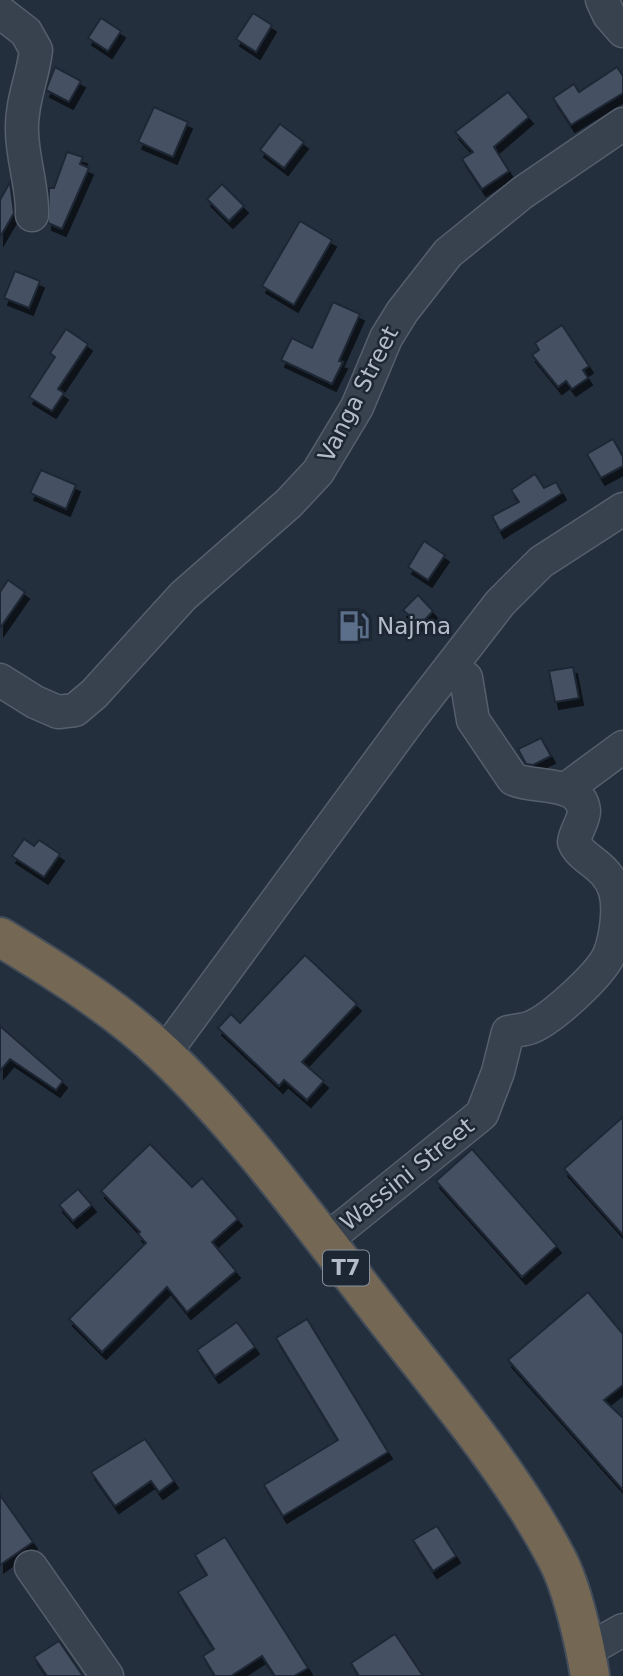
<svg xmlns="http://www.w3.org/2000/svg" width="623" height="1676" font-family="'DejaVu Sans',sans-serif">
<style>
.building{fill:#455162;stroke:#1f2835;stroke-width:2;filter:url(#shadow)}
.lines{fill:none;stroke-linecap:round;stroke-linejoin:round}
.minor-casing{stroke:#565f6c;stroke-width:35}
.highway-casing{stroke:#434c59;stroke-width:42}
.minor{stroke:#38414e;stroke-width:32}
.highway{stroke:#746855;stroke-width:38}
.labels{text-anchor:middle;stroke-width:5;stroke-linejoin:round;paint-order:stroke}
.shield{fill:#1d2633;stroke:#878f9c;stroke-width:2}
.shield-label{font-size:21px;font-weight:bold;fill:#b4bcc9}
.street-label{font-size:23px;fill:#b4bcc9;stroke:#1d2633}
.poi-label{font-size:23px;fill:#b4bcc9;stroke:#1d2633;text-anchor:start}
</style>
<defs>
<filter id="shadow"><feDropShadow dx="4" dy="7" stdDeviation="0" flood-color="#0009"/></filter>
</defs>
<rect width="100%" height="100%" fill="#242f3e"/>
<!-- building -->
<g class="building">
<path d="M253 13 272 25 256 52 236 39Z"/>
<path d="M101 18 121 31 108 51 88 38Z"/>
<path d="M55 67 81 81 69 102 46 90Z"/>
<path d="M617 67 623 76V93L571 125 553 98 574 84 579 92Z"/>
<path d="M508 92 529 117 494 147 509 171 482 189 462 159 473 152 455 132Z"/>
<path d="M154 107 188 122 173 157 138 142Z"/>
<path d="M280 124 304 142 284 168 260 150Z"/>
<path d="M67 152 83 157 80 164 89 168 62 229 48 223 49 188H54Z"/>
<path d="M10 182 14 213 0 237V200Z"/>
<path d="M222 184 244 206 229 221 207 199Z"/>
<path d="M300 221 332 240 294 305 262 286Z"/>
<path d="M15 271 40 281 29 308 4 298Z"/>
<path d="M333 302 360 314 339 361 343 362 332 384 281 360 292 338 312 348Z"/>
<path d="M562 325 589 366 583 370 588 378 572 389 566 381 558 387 532 355 539 350 535 343Z"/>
<path d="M66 329 88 344 58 389 64 393 52 411 29 397 55 357 50 353Z"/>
<path d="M613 439 623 457V466L601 478 587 454Z"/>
<path d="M41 470 76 485 66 509 30 493Z"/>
<path d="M535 474 544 488 556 482 562 493 500 531 492 516 519 502 511 490Z"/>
<path d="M424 541 445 555 428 580 408 567Z"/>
<path d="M8 580 25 592 0 628V592Z"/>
<path d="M418 595 433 611 420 625 403 610Z"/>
<path d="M573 667 579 698 555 702 549 671Z"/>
<path d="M541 738 551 756 533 765 526 764 518 749Z"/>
<path d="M24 839 34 846 39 840 60 854 44 877 12 856Z"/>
<path d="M305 955 357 1004 302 1062 324 1081 307 1100 284 1080 279 1086 218 1028 231 1014 240 1023Z"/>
<path d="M0 1026 63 1081 56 1090 10 1059 0 1071Z"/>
<path d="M623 1117V1235L564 1169Z"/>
<path d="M150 1144 192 1187 202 1178 238 1219 212 1242 236 1271 187 1312 167 1287 102 1352 69 1319 146 1243 138 1234 140 1232 101 1191Z"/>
<path d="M472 1149 557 1246 522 1277 436 1181Z"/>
<path d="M78 1189 92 1205 73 1221 59 1205Z"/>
<path d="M588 1292 623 1334V1385L604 1400 623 1418V1490L508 1360Z"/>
<path d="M307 1319 388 1452 283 1516 264 1485 338 1440 276 1338Z"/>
<path d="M237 1322 255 1347 215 1376 197 1350Z"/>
<path d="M145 1439 174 1481 159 1492 151 1481 115 1506 91 1472Z"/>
<path d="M0 1495 33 1542 0 1565Z"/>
<path d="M437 1526 456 1556 433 1571 413 1540Z"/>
<path d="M225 1537 308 1668 294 1676H275L262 1656 231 1676H215L203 1656 214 1649 178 1592 207 1575 195 1555Z"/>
<path d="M395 1634 423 1676H359L351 1663Z"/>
<path d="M59 1641 83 1676H47L34 1657Z"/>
</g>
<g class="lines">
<defs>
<g id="minor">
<path d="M602 0 609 15 623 31"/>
<path d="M0 12 26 32 36 50C33 77 21 102 22 130 22 159 33 186 32 215"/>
<path d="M0 680 35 702 58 712 75 710 94 694 183 596 289 503 318 472 357 407 386 338 402 312 448 253 522 193 623 124"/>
<path d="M566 789 623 747"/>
<path d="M164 1054 411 718 500 603 541 562 623 509"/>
<path d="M325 1241 482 1114 498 1072 508 1032C514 1031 522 1030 529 1028 550 1021 600 975 609 955 616 938 620 908 615 891 607 864 581 860 574 842 575 832 584 821 584 811 581 779 532 789 513 779L473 720 466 678 452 667"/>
<path d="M31 1567 107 1676"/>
<path d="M586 1651 623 1630"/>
</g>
<path id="highway" d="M0 937C56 971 116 1008 164 1054 244 1130 310 1222 378 1309 440 1389 510 1469 557 1559 572 1587 585 1644 590 1676"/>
</defs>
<!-- minor casing -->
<use href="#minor" class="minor-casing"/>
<!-- highway casing -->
<use href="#highway" class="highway-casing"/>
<!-- minor -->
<use href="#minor" class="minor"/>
<!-- highway -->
<use href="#highway" class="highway"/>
</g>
<!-- icons -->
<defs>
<symbol id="fuel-bare" viewBox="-9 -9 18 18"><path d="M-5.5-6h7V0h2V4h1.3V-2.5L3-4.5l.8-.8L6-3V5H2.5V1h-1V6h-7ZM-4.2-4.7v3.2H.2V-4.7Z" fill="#5c6f8a" stroke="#1d2633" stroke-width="2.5" paint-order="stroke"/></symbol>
</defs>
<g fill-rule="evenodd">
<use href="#fuel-bare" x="332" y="604" width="44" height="44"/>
</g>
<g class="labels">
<!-- shield labels -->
<rect class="shield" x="323" y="1250.5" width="46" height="35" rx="5"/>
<g class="shield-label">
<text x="346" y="1275">T7</text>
</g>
<!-- street labels -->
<g class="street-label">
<text transform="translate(358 394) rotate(-63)" y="8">Vanga Street</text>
<text transform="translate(407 1174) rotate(-39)" y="8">Wassini Street</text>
</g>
<!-- poi labels -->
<g class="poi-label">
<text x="377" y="634">Najma</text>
</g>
</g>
</svg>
